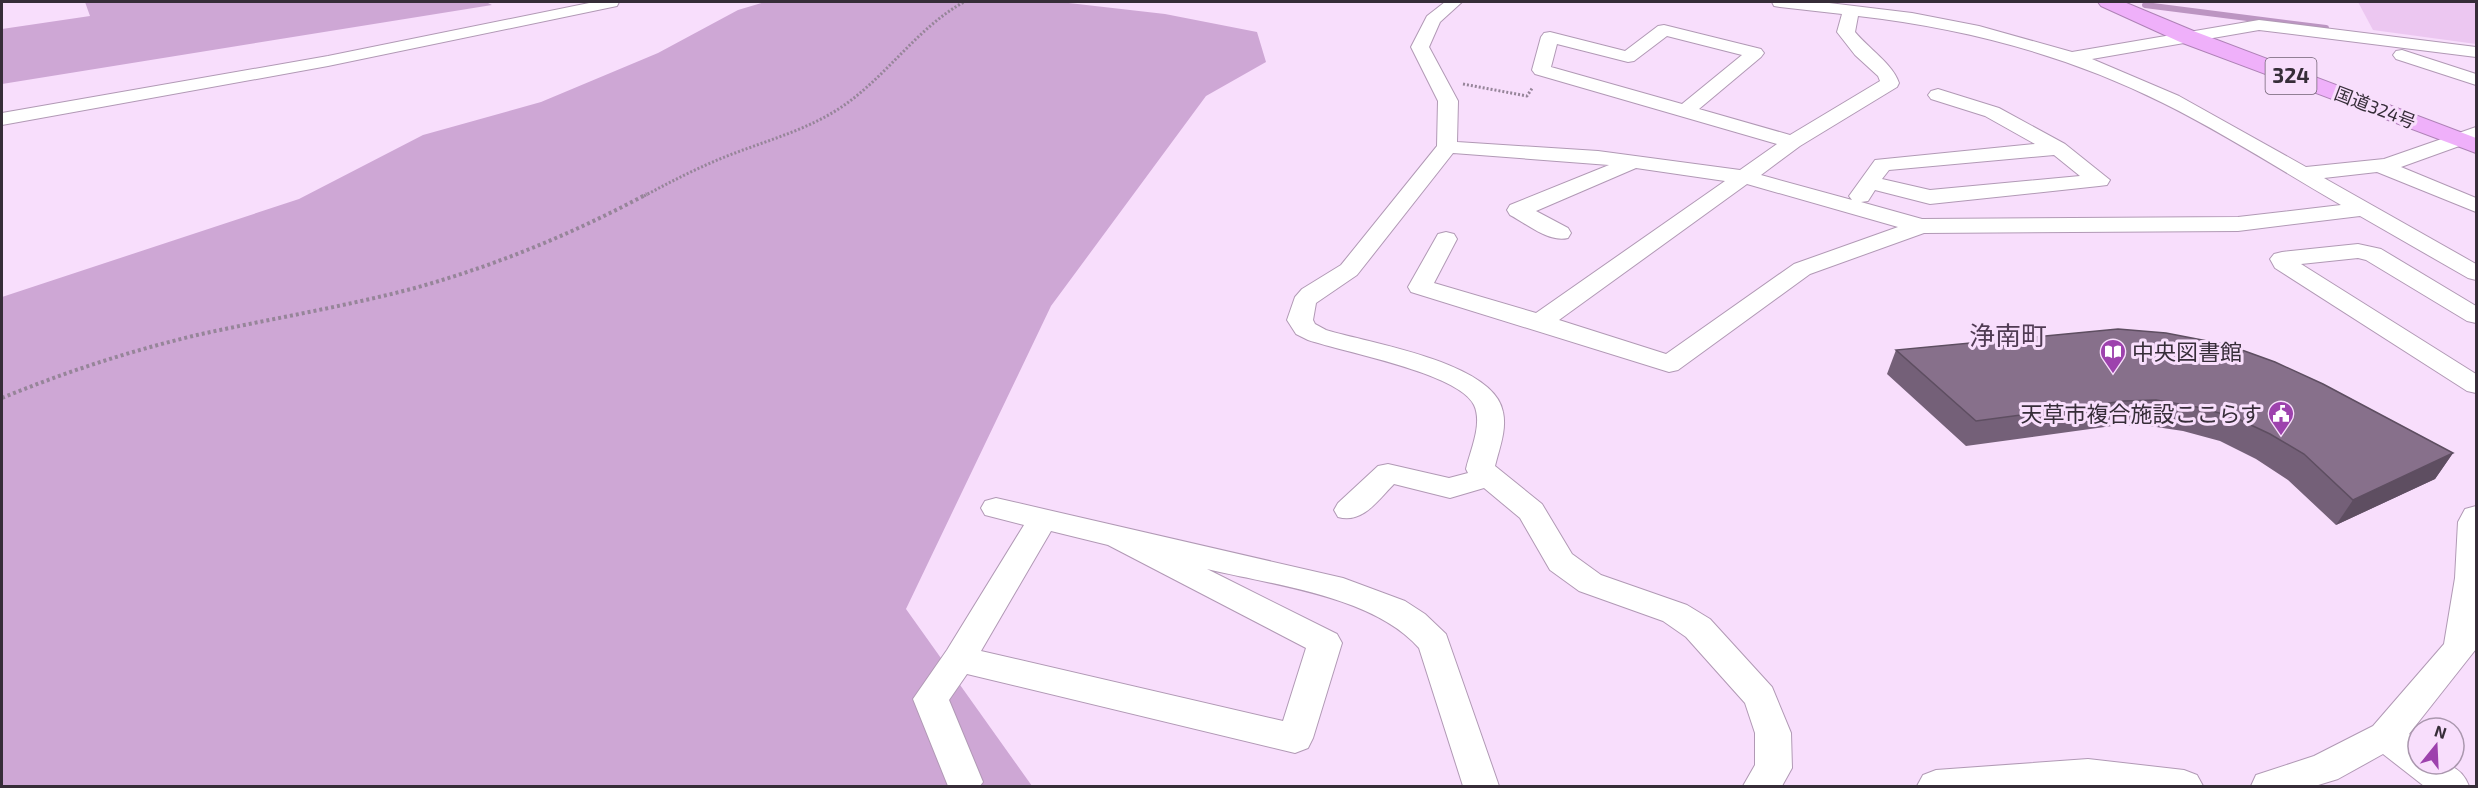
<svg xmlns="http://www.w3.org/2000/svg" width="2478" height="788" font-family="'Exo 2','Noto Sans JP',sans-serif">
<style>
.green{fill:#ecc7f1}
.forest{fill:#cea7d5}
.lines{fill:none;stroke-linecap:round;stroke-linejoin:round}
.stream{stroke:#bc95c2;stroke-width:6}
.minor-casing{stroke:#b199b5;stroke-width:2}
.highway-casing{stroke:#ae82b6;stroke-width:2}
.path-far1{stroke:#968599;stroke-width:3;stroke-dasharray:2 2;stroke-linecap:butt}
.path{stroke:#968599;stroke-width:4;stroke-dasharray:3 3;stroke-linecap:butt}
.minor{fill:#fff;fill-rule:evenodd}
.highway{fill:#efb0fa;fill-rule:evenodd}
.wall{fill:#746078}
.shaded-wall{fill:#5e4e61}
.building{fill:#87708b;stroke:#5e4e61;stroke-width:1.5}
.labels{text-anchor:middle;stroke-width:6;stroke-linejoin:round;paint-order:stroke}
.far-street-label{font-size:18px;fill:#362d38;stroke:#f8defc}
.shield{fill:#f8defc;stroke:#706273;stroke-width:1.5}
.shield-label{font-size:21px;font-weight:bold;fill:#362d38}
.poi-label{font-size:22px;fill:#362d38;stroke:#f8defc;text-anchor:start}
.quarter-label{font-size:26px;fill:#503b53;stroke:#f8defc}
</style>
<rect width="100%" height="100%" fill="#f8defc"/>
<!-- green -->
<path class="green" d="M2358 2H2476V44L2373 30Z"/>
<!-- forest -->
<g class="forest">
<path d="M85 2H486L492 5 2 84V29L90 16Z"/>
<path d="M765 2H1060L1165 14 1257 32 1266 62 1206 96 1051 306 906 609 1032 786H2V297L299 199 423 135 541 102 658 53 738 10Z"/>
</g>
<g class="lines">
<!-- stream -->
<path class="stream" d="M2145 5 2326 28"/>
<defs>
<g id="minor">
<path d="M594 2H619L617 6 328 66 2 125V113L328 56Z"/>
<path d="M1445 2H1462L1440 22 1429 47 1458 101 1457 142 1598 151 1740 170 1777 144 1535 74 1532 70 1541 37 1544 33 1550 32 1625 51 1658 26 1664 25 1761 49 1764 53 1761 57 1699 109 1790 135 1880 81 1878 76 1855 55 1837 32 1842 14 1780 7 1774 6 1772 2H1821L1912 13 1979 26 2072 52 2259 20 2476 47V57L2259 30 2092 59 2179 96 2306 167 2384 159 2476 127V140L2401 167 2476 198V212L2377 172 2324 178 2476 264V280L2468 278 2360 216 2238 231 1924 233 1810 274 1678 370 1669 372 1411 292 1408 287 1438 234 1446 232 1454 234 1457 239 1434 283 1536 313 1725 181 1636 168 1536 211 1568 228 1571 233 1568 238C1549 243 1527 224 1510 215L1507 210 1510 205 1609 165 1453 153 1357 275 1316 303 1313 320 1315 324 1326 330C1368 343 1495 362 1503 412 1507 430 1499 449 1495 466L1542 504 1572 554 1601 575 1687 605 1710 619 1772 687 1791 733 1792 768 1782 786H1743L1755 765V733L1745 703 1686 637 1663 621 1579 591 1550 570 1520 518 1484 488 1450 498 1394 484C1378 500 1363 524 1338 517L1334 510 1338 503 1378 466 1388 464 1449 478 1468 473 1466 469C1470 451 1483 424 1474 405 1459 373 1343 352 1308 340L1296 334 1287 320 1295 297 1302 289 1341 265 1437 146 1438 101 1411 47 1427 16ZM1858 16C1964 28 2067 55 2163 103 2224 133 2282 171 2341 205L2238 217 1922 219 1861 202 1868 201 1875 190 1930 204 2099 186 2107 185 2110 180 2065 144 1999 108 1938 89 1931 91 1928 95 1931 99 1985 116 2035 144 1875 160 1849 196 1852 200 1761 175 1800 146 1897 87 1899 83C1893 64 1868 48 1855 32ZM1667 36 1742 55 1682 104 1551 67 1557 44 1628 62 1634 61ZM2054 155 2080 176 1930 190 1882 179 1889 170ZM1747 184 1898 227 1794 264 1666 354 1559 320Z"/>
<path d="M2402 50 2476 74V85L2396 59 2393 55 2396 51Z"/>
<path d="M2358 244 2381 249 2476 306V323L2467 321 2366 260 2358 258 2301 264 2476 374V393L2467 391 2275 268 2270 259 2274 254 2282 252Z"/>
<path d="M996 498 1343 578 1405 601 1425 614 1446 634 1499 786H1463L1419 648C1373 596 1273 585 1207 569L1337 634 1342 643 1313 738 1308 748 1295 753 967 674 949 700 983 782 980 786H948L913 699 947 650 1024 525 985 515 981 508 985 501ZM1051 531 1108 545 1306 648 1283 721 981 651Z"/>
<path d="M2476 506V649L2409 734 2418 740V764C2442 764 2459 761 2469 786H2424L2383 754 2338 779 2315 786H2251L2256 775 2314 756 2373 726 2444 644 2455 578 2458 522 2465 509Z"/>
<path d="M2088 759 2184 770 2197 775 2203 786H1917L1923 775 1936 770Z"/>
</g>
<path id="highway" d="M2098 2H2124L2196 32 2476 138V153L2180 42 2101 6Z"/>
</defs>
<!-- minor casing -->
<use href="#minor" class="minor-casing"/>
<!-- highway casing -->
<use href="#highway" class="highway-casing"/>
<!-- path-far1 -->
<g class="path-far1">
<path d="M1463 84 1527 96 1533 87"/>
<path d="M644 196C674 180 703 165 735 153 772 139 811 128 843 106 887 76 918 27 964 2"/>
</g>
<!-- path -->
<path class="path" d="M2 398C65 372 130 351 197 335 269 319 343 307 415 288 497 265 572 234 647 194"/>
<!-- minor -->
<use href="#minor" class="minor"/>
<!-- highway -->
<use href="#highway" class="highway"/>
</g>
<!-- wall -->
<path class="wall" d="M1896 350 2453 453 2435 479 2336 525 2288 480 2256 459 2220 441 2183 431 2143 425 2112 426 1966 446 1887 374Z"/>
<!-- shaded-wall -->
<path class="shaded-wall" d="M2453 453 2435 479 2336 525 2353 500Z"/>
<!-- building -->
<path class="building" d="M2118 329 2166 333 2228 345 2275 362 2323 384 2453 453 2353 500 2304 454 2270 434 2234 417 2197 407 2156 400 2124 401 1976 421 1896 350Z"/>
<!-- icons -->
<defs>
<symbol id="library-pin" viewBox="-11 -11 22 30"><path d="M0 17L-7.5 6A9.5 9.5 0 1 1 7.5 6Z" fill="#9d42ad" stroke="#f8defc"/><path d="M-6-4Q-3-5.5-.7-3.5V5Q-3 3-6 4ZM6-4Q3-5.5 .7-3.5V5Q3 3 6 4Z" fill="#fff"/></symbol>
<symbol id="civic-pin" viewBox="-11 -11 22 30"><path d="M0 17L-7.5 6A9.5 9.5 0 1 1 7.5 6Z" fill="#9d42ad" stroke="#f8defc"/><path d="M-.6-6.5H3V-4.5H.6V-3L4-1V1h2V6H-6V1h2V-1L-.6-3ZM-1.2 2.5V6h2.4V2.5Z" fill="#fff"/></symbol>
</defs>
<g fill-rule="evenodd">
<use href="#library-pin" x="2098" y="337" width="30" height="40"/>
<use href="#civic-pin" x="2266" y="399" width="30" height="40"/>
</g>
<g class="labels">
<!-- far-street labels -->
<g class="far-street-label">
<text transform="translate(2375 108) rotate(21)" y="6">国道324号</text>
</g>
<!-- shield labels -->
<rect class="shield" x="2265.5" y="58" width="51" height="36" rx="4.5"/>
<g class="shield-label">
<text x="2291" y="83">324</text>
</g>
<!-- poi labels -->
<g class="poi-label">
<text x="2132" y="360">中央図書館</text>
<text x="2262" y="422" text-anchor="end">天草市複合施設ここらす</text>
</g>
<!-- quarter labels -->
<g class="quarter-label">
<text x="2008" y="345">浄南町</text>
</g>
</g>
<!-- border -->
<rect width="2478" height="788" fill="none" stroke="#362d38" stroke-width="6"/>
<!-- north arrow -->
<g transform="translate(2436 746) rotate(18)"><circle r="28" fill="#f8defc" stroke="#aa97ae" stroke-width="1.5"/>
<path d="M0-4.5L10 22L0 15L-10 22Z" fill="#9d42ad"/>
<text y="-9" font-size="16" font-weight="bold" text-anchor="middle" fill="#362d38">N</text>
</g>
</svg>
